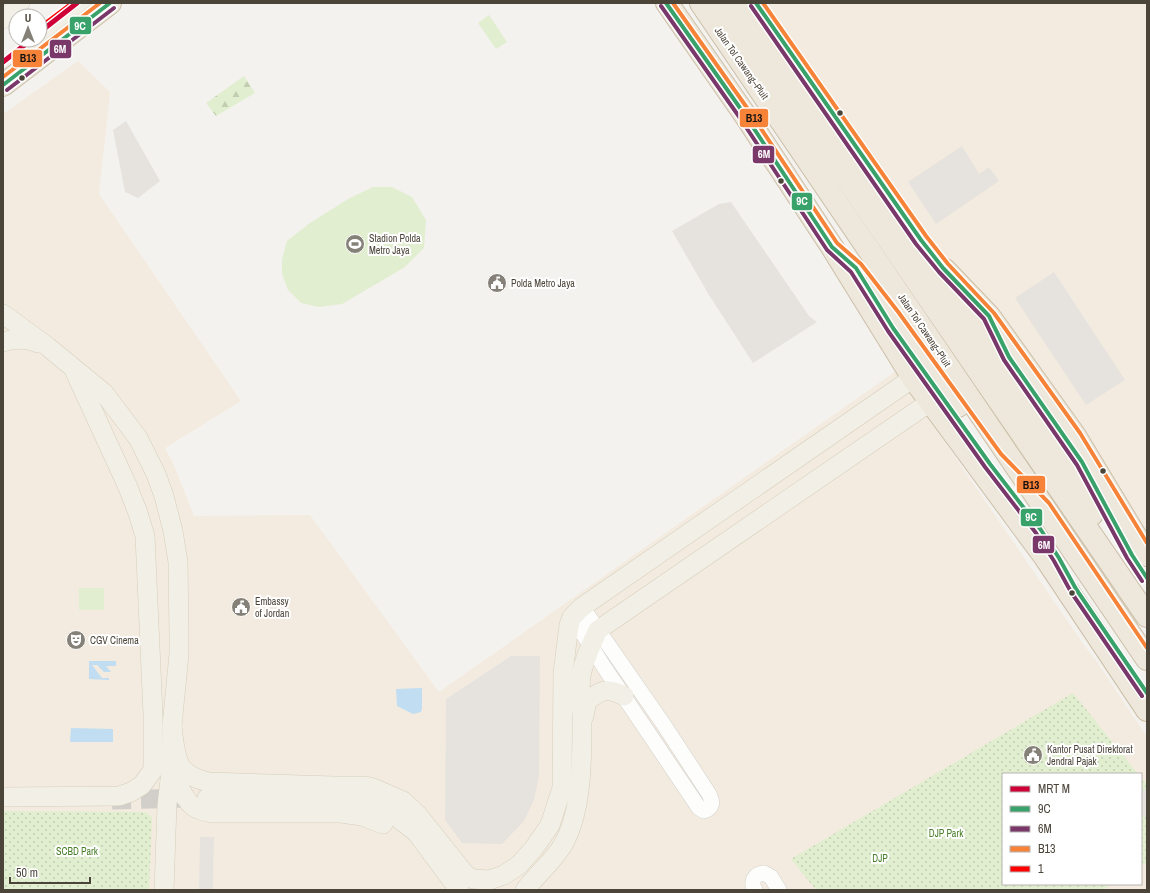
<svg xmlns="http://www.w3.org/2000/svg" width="1150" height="893" font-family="'Archivo Narrow',sans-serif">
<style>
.commercial{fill:#f3ebdf;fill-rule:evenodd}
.grass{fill:#e1eecf}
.forest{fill:url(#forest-firs)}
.park{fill:url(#park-dots)}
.parking{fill:#e6e3df}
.water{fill:#c0ddf1}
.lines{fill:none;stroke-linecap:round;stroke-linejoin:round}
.major-tunnel{stroke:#d2cfca;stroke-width:19;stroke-dasharray:19 10;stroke-linecap:butt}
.minor-casing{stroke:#d2d0cb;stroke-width:16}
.major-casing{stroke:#d6cebb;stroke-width:20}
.highway-casing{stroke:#ccbfa9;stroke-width:24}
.minor{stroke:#fdfdfc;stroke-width:15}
.major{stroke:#f2efe6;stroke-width:19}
.highway{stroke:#ede8db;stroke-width:22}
.bus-1-casing{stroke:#fff;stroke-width:7}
.bus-2-casing{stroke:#fff;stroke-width:7}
.bus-3-casing{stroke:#fff;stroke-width:7}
.bus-4-casing{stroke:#fff;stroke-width:7}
.bus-1{stroke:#39a26b;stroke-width:4}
.bus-2{stroke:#79376a;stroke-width:4}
.bus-3{stroke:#f68338;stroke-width:4}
.bus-4{stroke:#f00;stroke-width:4}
.metro-1-casing{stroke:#fff;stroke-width:8}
.metro-1{stroke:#ce0037;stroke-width:5}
.bus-dot{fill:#4b4439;stroke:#fff;stroke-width:1.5}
.labels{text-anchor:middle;stroke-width:4;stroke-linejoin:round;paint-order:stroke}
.street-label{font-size:10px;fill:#4b4439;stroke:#fff}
.poi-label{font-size:10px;fill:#4b4439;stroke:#fff;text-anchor:start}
.park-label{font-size:10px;fill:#4a7f2a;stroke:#fff}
.line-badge{stroke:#fff;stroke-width:1.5}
.badge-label{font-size:11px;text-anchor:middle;font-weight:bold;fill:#fff}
.pale-badge-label{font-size:11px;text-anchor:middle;font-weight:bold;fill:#111}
</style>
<defs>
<pattern id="forest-firs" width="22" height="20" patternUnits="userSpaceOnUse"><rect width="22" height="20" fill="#e1eecf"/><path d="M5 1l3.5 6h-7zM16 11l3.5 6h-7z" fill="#c3cdb2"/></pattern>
<pattern id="park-dots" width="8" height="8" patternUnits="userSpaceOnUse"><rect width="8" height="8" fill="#e1eecf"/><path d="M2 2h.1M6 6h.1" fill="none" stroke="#c3cdb2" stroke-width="1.8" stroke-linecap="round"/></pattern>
</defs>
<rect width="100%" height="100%" fill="#f4f2ee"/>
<!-- commercial -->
<g class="commercial">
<path d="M756 3H1147V553L921 240Z"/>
<path d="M78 61 110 92 99 194 241 401 165 448 174 465 194 516 310 515 439 692 896 371 1084 645 1097 662 1147 737V890H3V114ZM1003 774H1141V884H1003Z"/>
</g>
<!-- grass -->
<g class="grass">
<path d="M489 15 507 42 496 49 478 23Z"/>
<path d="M373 187H392L412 197 426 220 424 248 405 267 342 304 319 307 301 303 288 290 282 274V259L287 241 310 223 350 198Z"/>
<rect x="79" y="588" width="25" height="22"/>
</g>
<!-- forest -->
<path class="forest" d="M244 76 255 93 216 116 206 103Z"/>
<!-- park -->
<g class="park">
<path d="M1073 693 1138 774H1003V884H1112L1103 890H816L791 859Z"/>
<path d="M1141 777 1147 785V862L1141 866Z"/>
<path d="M3 811 146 812 152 818 149 890H3Z"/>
</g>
<!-- parking -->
<g class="parking">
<path d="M126 121 160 181 138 198 125 192 113 130Z"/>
<path d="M962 146 979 174 989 167 999 181 936 224 908 182Z"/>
<path d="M731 202 809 316 817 322 753 363 709 295 672 231 719 204Z"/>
<path d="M1054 272 1125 380 1086 405 1015 298Z"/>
<path d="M511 656H540L539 776 534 800 524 821 502 844 462 843 445 820 446 699Z"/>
<path d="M1147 788V818L1141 815V792Z"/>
<path d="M200 837H214L213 890H199Z"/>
</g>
<!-- water -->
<g class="water">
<path d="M89 661H116V666H106L111 672H104L97 665H92L102 678H109V680L89 679Z"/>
<path d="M422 688V708L421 712 413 714 397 706 396 689Z"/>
<path d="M71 728 113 729V742H70Z"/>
</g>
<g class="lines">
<!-- major-tunnel -->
<path class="major-tunnel" d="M112 800 184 798"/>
<defs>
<g id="minor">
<path d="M572 617 606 670 699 808 704 811C713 808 713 802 709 794L664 725 582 607"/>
<path d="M755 890C750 882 754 874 764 873L771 877 779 890"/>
</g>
<g id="major">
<path d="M3 19 20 3"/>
<path d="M21 58 90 3"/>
<path d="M3 314 48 347 104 393 138 438 156 474 164 496 173 531 178 562 179 634V654L172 726 171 771 167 805 164 890"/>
<path d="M3 342C16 338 26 338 38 343"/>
<path d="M584 716 587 701C601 690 607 687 624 696"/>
<path d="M172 726C176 757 174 775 209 782L334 786H365L373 788 403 801 417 814 465 874 473 879 489 880 504 875 519 865 534 848 550 825 562 788 563 673 569 625 572 617 582 607 913 378"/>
<path d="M171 771C176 781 185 801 194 807 200 811 206 812 213 813H341L362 816 383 824"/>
<path d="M3 797 119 796 131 792 142 785 153 770V714L145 536 138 513 127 485 75 372"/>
<path d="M207 798 358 800 391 813 416 832 459 890"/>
<path d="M525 890C538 873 556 859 565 841 583 806 582 753 582 715 581 702 579 688 581 676 584 659 591 645 598 630L930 402"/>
</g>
<g id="highway">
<path d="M667 3 745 115 832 247 913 378 1045 557 1147 710"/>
<path d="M701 3 1147 659"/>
<path d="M726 3 1147 616"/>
<path d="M751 3 765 27 906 233 921 253 996 365 1062 459 1092 514"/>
<path d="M3 85 110 3"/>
<path d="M945 270 989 316 1075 436 1147 555"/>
<path d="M872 288 958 406"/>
</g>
</defs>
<!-- minor casing -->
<use href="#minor" class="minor-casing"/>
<!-- major casing -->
<use href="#major" class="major-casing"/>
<!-- highway casing -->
<use href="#highway" class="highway-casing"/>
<!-- minor -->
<use href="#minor" class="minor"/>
<!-- major -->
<use href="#major" class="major"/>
<!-- highway -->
<use href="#highway" class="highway"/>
<defs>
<g id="bus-1">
<path d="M666 3 745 115 832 247 856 268 893 328 990 464 1041 530 1059 558 1076 589 1147 693"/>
<path d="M756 3 921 240 943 268 989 316 1009 357 1082 462 1132 555 1147 578"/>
<path d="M3 85 110 3"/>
</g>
<g id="bus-2">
<path d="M661 6 740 118 827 250 851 272 888 331 985 467 1036 533 1054 561 1071 592 1142 696"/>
<path d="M751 6 916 244 939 272 984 319 1004 360 1077 465 1127 558 1142 581"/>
<path d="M7 90 114 8"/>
</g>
<g id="bus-3">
<path d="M673 3 750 112 837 243 861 264 899 313 1001 454 1049 503 1147 648"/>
<path d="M763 3 926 236 948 264 994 313 1080 433 1147 543"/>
<path d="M3 77 100 3"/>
</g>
<path id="bus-4" d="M40 27 72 3"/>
</defs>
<!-- bus-1 casing -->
<use href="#bus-1" class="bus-1-casing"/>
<!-- bus-2 casing -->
<use href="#bus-2" class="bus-2-casing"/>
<!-- bus-3 casing -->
<use href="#bus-3" class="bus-3-casing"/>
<!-- bus-4 casing -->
<use href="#bus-4" class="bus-4-casing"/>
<!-- bus-1 -->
<use href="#bus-1" class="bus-1"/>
<!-- bus-2 -->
<use href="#bus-2" class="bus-2"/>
<!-- bus-3 -->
<use href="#bus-3" class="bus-3"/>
<!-- bus-4 -->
<use href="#bus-4" class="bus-4"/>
<defs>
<g id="metro-1">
<path d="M40 32 77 3"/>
<path d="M3 62 31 40"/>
</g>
</defs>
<!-- metro-1 casing -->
<use href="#metro-1" class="metro-1-casing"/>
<!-- metro-1 -->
<use href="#metro-1" class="metro-1"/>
</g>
<!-- icons -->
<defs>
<symbol id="stadium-disc" viewBox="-11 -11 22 22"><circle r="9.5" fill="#868178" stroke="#fff"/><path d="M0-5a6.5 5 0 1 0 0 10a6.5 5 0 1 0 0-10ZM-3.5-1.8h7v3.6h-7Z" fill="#fff"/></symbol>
<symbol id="civic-disc" viewBox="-11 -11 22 22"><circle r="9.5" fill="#868178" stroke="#fff"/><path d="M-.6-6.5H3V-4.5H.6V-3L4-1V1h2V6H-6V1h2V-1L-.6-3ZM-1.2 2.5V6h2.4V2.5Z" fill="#fff"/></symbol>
<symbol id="theatre-disc" viewBox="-11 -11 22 22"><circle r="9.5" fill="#868178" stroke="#fff"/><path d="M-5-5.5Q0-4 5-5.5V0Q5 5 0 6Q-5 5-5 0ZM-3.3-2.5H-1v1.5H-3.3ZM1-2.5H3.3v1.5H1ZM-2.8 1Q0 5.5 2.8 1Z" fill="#fff"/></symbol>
</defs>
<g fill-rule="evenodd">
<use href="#stadium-disc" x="344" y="233" width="22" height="22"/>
<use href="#civic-disc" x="486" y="272" width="22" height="22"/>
<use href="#civic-disc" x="230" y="596" width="22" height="22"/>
<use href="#theatre-disc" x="65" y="629" width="22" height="22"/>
<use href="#civic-disc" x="1022" y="744" width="22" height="22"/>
</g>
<!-- markers -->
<g class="bus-dot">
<circle cx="22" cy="78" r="3.5"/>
<circle cx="840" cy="113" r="3.5"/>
<circle cx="781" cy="181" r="3.5"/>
<circle cx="1103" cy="471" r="3.5"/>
<circle cx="1072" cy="593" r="3.5"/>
</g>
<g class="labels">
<!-- street labels -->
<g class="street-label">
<text transform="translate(742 63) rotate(55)" y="4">Jalan Tol Cawang–Pluit</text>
<text transform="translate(925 330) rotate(56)" y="4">Jalan Tol Cawang–Pluit</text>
</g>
<!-- poi labels -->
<g class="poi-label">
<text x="369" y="242">Stadion Polda<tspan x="369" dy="12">Metro Jaya</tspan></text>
<text x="511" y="287">Polda Metro Jaya</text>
<text x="255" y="605">Embassy<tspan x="255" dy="12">of Jordan</tspan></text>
<text x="90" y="644">CGV Cinema</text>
<text x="1047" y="753">Kantor Pusat Direktorat<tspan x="1047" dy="12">Jendral Pajak</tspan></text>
</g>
<!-- park labels -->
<g class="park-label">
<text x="946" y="837">DJP Park</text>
<text x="77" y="855">SCBD Park</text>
<text x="880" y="862">DJP</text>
</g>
</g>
<g class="line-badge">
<rect x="69" y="16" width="23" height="19" rx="4" fill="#39a26b"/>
<rect x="49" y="39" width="23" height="20" rx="4" fill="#79376a"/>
<rect x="12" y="49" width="31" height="19" rx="4" fill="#f68338"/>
<rect x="739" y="108" width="30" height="20" rx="4" fill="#f68338"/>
<rect x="752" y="145" width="23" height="19" rx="4" fill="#79376a"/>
<rect x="791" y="192" width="22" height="19" rx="4" fill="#39a26b"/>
<rect x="1016" y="475" width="30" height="19" rx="4" fill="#f68338"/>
<rect x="1020" y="508" width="23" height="19" rx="4" fill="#39a26b"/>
<rect x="1032" y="535" width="23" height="19" rx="4" fill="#79376a"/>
</g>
<g class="badge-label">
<text x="80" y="30">9C</text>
<text x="60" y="53">6M</text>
<text x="764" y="158">6M</text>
<text x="802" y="205">9C</text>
<text x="1031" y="521">9C</text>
<text x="1044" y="549">6M</text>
</g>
<g class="pale-badge-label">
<text x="28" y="62">B13</text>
<text x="754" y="122">B13</text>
<text x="1031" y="489">B13</text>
</g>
<!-- border -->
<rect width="1150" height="893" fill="none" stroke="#4b4439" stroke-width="8"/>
<!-- legend -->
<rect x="1002" y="773" width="140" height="112" fill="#ffffff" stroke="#b7b4b0"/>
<rect x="1010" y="786" width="20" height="6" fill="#ce0037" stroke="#b7b4b0"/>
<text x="1038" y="793" font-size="12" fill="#4b4439">MRT M</text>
<rect x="1010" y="806" width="20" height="6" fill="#39a26b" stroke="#b7b4b0"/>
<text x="1038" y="813" font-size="12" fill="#4b4439">9C</text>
<rect x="1010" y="826" width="20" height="6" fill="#79376a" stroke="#b7b4b0"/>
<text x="1038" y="833" font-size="12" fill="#4b4439">6M</text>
<rect x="1010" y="846" width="20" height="6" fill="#f68338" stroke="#b7b4b0"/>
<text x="1038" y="853" font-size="12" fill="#4b4439">B13</text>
<rect x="1010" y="866" width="20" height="6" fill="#ff0000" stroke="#b7b4b0"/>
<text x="1038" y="873" font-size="12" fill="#4b4439">1</text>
<!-- north arrow -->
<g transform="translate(28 28)"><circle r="19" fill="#ffffff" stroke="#b7b4b0"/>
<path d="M0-3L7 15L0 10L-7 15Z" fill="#868178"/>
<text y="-6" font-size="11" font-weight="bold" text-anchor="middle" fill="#4b4439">U</text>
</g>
<!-- scale -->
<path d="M10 877v6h80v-6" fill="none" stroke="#4b4439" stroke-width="2"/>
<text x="16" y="877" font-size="12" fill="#4b4439" stroke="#ffffff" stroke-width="3" paint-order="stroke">50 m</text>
</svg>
